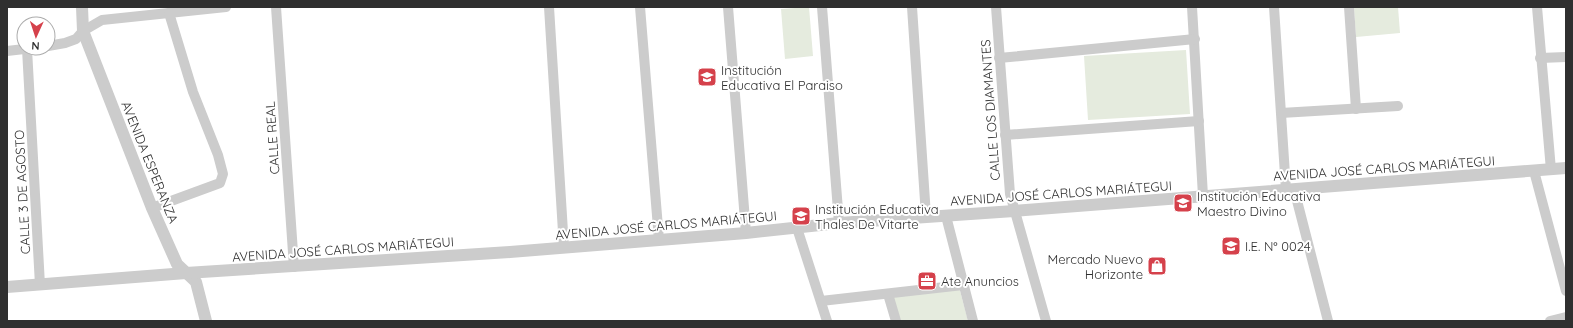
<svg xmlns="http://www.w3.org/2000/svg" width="1573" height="328" font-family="Quicksand,sans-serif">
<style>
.green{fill:#e5ebde}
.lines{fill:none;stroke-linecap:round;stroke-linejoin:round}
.minor{stroke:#ccc;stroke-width:10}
.tertiary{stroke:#ccc;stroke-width:12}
.labels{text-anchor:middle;stroke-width:4;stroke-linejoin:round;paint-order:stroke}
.poi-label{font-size:13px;fill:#2f2f2f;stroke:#fff;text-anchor:start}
.street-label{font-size:13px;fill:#2f2f2f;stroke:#fff}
</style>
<rect width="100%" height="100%" fill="#fff"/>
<!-- green -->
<g class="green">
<path d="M809 7 813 56 785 59 781 9Z"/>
<path d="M1354 7H1398L1400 33 1356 37Z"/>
<path d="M1186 50 1190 114 1088 120 1084 56Z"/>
<path d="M959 287 968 321H898L892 296Z"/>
</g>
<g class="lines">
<!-- minor -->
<g class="minor">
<path d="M276 7 294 267"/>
<path d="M549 7 564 248"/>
<path d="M640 7 659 240"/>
<path d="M728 7 746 233"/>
<path d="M822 7 839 223"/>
<path d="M912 7 926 216"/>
<path d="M996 7 1010 194 1046 321"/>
<path d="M1192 7 1203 196"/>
<path d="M1274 7 1286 190"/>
<path d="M1349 7 1356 109"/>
<path d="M1537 7 1551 170"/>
<path d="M48 46 65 43 76 39 83 31 102 20 226 7"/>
<path d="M27 49 40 285"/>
<path d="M7 51 33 48"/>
<path d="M999 58 1195 39"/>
<path d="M1540 58 1566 57"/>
<path d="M1281 113 1398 106"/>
<path d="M1005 135 1199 121"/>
<path d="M1534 171 1566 291"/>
<path d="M1294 189 1328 321"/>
<path d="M152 208 220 183 223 174 218 155 193 92 169 13"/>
<path d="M946 216 973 321"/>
<path d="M797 228 827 321"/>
<path d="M888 294 896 321"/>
<path d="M821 301 963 285"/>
<path d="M1550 321 1566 317"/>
</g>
<!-- tertiary -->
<g class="tertiary">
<path d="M82 7 83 31 152 208 177 264 196 282 206 321"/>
<path d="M7 287 186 273 510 252 746 233 839 223 1014 211 1566 168"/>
</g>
</g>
<!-- icons -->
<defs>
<symbol id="school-square" viewBox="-11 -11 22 22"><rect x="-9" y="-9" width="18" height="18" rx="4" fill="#d5414b" stroke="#fff"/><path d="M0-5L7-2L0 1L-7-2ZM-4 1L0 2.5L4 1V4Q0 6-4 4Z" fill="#fff"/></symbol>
<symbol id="shop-square" viewBox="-11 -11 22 22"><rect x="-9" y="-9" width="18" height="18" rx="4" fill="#d5414b" stroke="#fff"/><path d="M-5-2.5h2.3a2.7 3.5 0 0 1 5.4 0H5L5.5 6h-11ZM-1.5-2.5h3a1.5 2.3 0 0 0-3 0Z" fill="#fff"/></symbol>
<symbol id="office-square" viewBox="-11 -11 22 22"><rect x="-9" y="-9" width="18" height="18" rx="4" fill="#d5414b" stroke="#fff"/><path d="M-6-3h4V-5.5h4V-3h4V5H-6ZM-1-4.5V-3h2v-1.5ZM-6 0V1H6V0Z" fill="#fff"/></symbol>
</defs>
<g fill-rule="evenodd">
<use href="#school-square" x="696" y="66" width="22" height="22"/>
<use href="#school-square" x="1172" y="192" width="22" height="22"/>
<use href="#school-square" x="790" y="205" width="22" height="22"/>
<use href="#school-square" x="1220" y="235" width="22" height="22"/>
<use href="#shop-square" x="1146" y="255" width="22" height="22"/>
<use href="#office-square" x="916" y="270" width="22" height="22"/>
</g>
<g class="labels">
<!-- poi labels -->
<g class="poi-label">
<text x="721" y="75">Institución<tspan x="721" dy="15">Educativa El Paraiso</tspan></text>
<text x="1197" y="201">Institución Educativa<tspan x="1197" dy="15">Maestro Divino</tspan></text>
<text x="815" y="214">Institución Educativa<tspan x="815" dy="15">Thales De Vitarte</tspan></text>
<text x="1245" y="251">I.E. N° 0024</text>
<text x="1143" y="264" text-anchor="end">Mercado Nuevo<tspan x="1143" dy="15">Horizonte</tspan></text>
<text x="941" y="286">Ate Anuncios</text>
</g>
<!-- street labels -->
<g class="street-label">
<text transform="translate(990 110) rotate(-94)" y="5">CALLE LOS DIAMANTES</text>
<text transform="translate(272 138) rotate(-94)" y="5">CALLE REAL</text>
<text transform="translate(150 162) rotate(68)" y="5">AVENIDA ESPERANZA</text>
<text transform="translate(1384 168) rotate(-4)" y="5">AVENIDA JOSÉ CARLOS MARIÁTEGUI</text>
<text transform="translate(22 192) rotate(-93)" y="5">CALLE 3 DE AGOSTO</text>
<text transform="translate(1061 193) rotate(-4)" y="5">AVENIDA JOSÉ CARLOS MARIÁTEGUI</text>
<text transform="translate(666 225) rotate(-5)" y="5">AVENIDA JOSÉ CARLOS MARIÁTEGUI</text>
<text transform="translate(343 249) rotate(-4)" y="5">AVENIDA JOSÉ CARLOS MARIÁTEGUI</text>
</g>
</g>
<!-- border -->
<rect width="1573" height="328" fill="none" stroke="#2f2f2f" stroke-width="16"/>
<!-- north arrow -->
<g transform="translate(36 36) rotate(183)"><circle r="19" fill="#ffffff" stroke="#acacac"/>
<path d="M0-3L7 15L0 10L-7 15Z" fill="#d5414b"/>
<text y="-6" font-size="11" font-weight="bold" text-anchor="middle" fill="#2f2f2f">N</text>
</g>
</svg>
